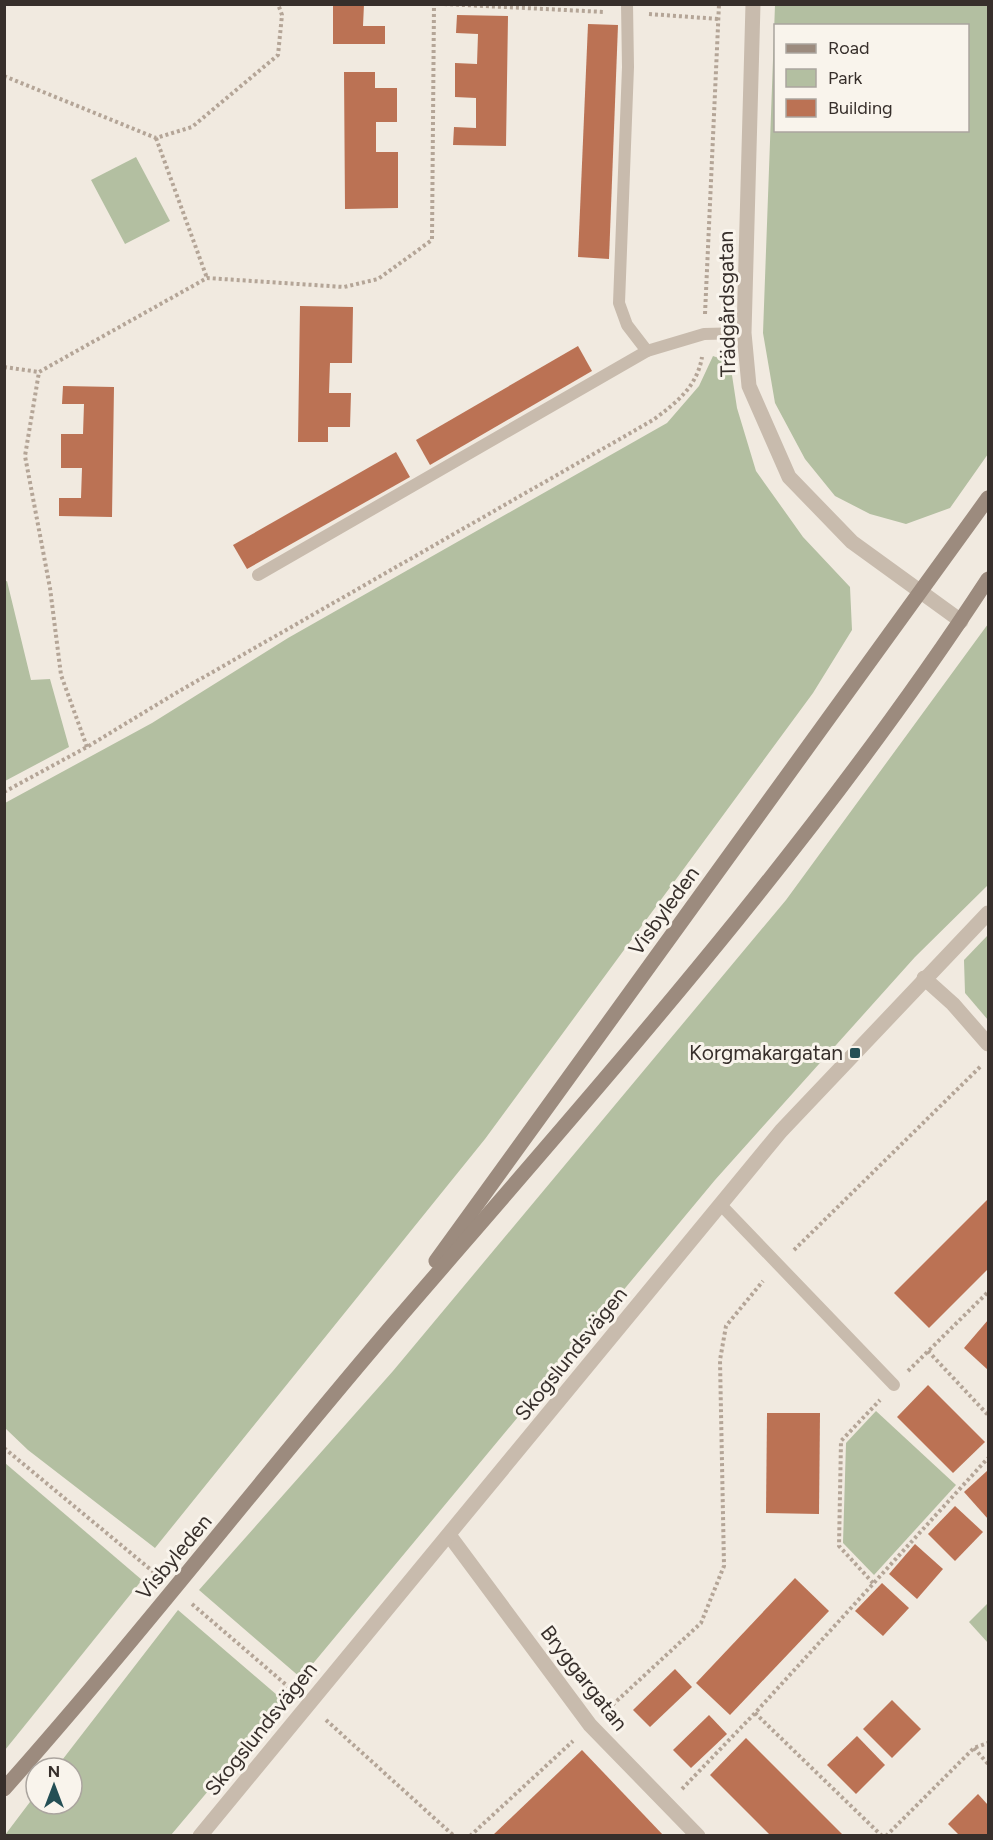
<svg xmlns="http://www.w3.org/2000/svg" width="993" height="1840" font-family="Figtree,sans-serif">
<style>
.green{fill:#b3bfa1;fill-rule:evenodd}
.building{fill:#bb7254}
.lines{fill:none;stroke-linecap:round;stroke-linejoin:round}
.path{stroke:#b4a597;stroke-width:4;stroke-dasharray:3 3;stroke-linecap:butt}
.lane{stroke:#c8bbad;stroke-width:12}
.street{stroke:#c8bbad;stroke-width:15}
.secondary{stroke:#9c8b7e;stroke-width:15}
.poi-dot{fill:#244f55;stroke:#f9f4ec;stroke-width:2}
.labels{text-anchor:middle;stroke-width:6;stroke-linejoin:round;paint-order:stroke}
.street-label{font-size:21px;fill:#372f2b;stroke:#f9f4ec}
.poi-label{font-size:21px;fill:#372f2b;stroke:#f9f4ec;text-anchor:end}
</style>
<rect width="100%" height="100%" fill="#f1eae0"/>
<!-- green -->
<g class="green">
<path d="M775 5H988V454L950 508 906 524 870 514 835 496 805 459 775 403 763 333ZM776 26H968V130H776Z"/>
<path d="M136 157 170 221 125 244 91 180Z"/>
<path d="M713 356 730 362 737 408 756 471 803 537 850 587 852 630 813 693 485 1139 155 1548 28 1450 5 1428V803L152 723 288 638 667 423 699 386Z"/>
<path d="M7 581 31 680 50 679 69 747 5 781 4 582Z"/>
<path d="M988 624V885L915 957 715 1180 301 1678 199 1590 393 1371 786 900Z"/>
<path d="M988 935V1020L965 993 964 960Z"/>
<path d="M876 1411 956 1485 874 1575 843 1543 846 1443Z"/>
<path d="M5 1463 142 1580 5 1750Z"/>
<path d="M988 1603V1643L969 1622Z"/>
<path d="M178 1610 284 1701 171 1835H5L36 1794V1804H72V1768H56Z"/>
</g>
<!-- building -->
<g class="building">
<path d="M333 4H364L363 26H385V44H333Z"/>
<path d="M457 15 508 16 506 146 453 145 454 127 476 128V98L455 97V63L477 64 478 34 456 33Z"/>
<path d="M588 24 618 25 609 259 578 257Z"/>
<path d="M344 72H375V88H397V122H376V152H398V208L345 209Z"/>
<path d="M300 306 353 307 352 363H330L329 393H351L350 427H328V442H298Z"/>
<path d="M578 346 592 371 430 465 416 440Z"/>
<path d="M63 386 114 387 112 517 59 516V498H81L82 468H61V434H83L84 404H62Z"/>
<path d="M396 452 410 477 247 569 233 545Z"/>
<path d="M988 1199V1269L929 1328 894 1293Z"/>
<path d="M988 1320V1370L964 1348Z"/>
<path d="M928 1385 985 1442 953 1473 897 1417Z"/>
<path d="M767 1413H820L819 1514 766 1513Z"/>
<path d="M988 1470V1519L964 1492Z"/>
<path d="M955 1506 983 1532 955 1561 928 1534Z"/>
<path d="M915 1544 943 1569 917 1599 889 1574Z"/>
<path d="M795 1578 829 1611 730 1715 696 1683Z"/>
<path d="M882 1583 909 1608 883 1636 855 1611Z"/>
<path d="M675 1669 692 1687 650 1727 633 1710Z"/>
<path d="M892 1700 921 1729 892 1758 863 1729Z"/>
<path d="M709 1715 727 1734 691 1768 673 1750Z"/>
<path d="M857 1736 885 1765 856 1794 827 1765Z"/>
<path d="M746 1738 844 1836H771L710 1775Z"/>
<path d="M582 1750 664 1836H492Z"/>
<path d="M978 1794 988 1805V1836H960L948 1824Z"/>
</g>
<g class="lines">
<!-- path -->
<g class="path">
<path d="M444 4 605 12"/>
<path d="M649 14 719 19"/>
<path d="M4 76 156 138 192 127 278 55 282 15 278 4"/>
<path d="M156 138 207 278"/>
<path d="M705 314 719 4"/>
<path d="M4 367 39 372"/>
<path d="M87 747 61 675 50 588 25 456 39 372 207 278 344 287 378 279 432 240 434 4"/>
<path d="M4 792 87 747 176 693 653 420C676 403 697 387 702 357"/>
<path d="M794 1250 981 1066"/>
<path d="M928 1351 988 1415"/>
<path d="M908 1371 988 1292"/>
<path d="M4 1448 156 1574"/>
<path d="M873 1583 839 1546 841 1441 880 1400"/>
<path d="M192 1604 291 1689"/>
<path d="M608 1709 701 1623 724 1566 720 1360 726 1326 763 1281"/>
<path d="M755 1713 882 1836"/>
<path d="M326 1720 454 1836"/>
<path d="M974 1748 988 1764"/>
<path d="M682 1789 755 1713 988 1458"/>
<path d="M470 1836 573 1741"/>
<path d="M886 1836 974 1748 988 1743"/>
</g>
<!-- lane -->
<g class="lane">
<path d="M627 4 628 67 619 303 627 325 647 351"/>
<path d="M258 575 647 351 704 334 744 333"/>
<path d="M721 1205 894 1385"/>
</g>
<!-- street -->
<g class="street">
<path d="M753 4 744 333 749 386 789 477 852 542 961 621"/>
<path d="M924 978 953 1004 988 1044"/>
<path d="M449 1535 590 1725 698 1836"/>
<path d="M200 1836 781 1131 988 913"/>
</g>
<!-- secondary -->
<g class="secondary">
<path d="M436 1261 988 498"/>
<path d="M4 1789C140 1636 264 1475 397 1320 603 1081 815 844 988 579"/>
</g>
</g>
<!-- markers -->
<rect class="poi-dot" x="849" y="1047" width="12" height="12" rx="3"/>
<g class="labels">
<!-- street labels -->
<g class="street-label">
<text transform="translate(727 304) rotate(-91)" y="7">Trädgårdsgatan</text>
<text transform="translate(664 911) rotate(-54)" y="7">Visbyleden</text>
<text transform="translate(571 1354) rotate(-51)" y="7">Skogslundsvägen</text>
<text transform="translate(174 1557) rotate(-50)" y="7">Visbyleden</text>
<text transform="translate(584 1678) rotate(52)" y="7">Bryggargatan</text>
<text transform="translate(261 1729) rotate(-51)" y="7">Skogslundsvägen</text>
</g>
<!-- poi labels -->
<g class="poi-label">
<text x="843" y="1060">Korgmakargatan</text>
</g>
</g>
<!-- border -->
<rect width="993" height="1840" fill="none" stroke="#372f2b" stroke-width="12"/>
<!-- legend -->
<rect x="774" y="24" width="195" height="108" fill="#f9f4ec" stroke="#aba59f" stroke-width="1.5"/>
<rect x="786" y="44" width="30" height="9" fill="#9c8b7e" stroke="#aba59f" stroke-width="1.5"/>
<text x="828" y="54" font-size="18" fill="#372f2b">Road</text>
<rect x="786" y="69" width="30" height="18" fill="#b3bfa1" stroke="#aba59f" stroke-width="1.5"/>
<text x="828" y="84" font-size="18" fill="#372f2b">Park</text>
<rect x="786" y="99" width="30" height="18" fill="#bb7254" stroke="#aba59f" stroke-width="1.5"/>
<text x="828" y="114" font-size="18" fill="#372f2b">Building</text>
<!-- north arrow -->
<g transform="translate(54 1786)"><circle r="28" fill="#f9f4ec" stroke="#aba59f" stroke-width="1.5"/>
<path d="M0-4.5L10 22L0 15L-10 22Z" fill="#244f55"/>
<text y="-9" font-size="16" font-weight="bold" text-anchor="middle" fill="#372f2b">N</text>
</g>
</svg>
